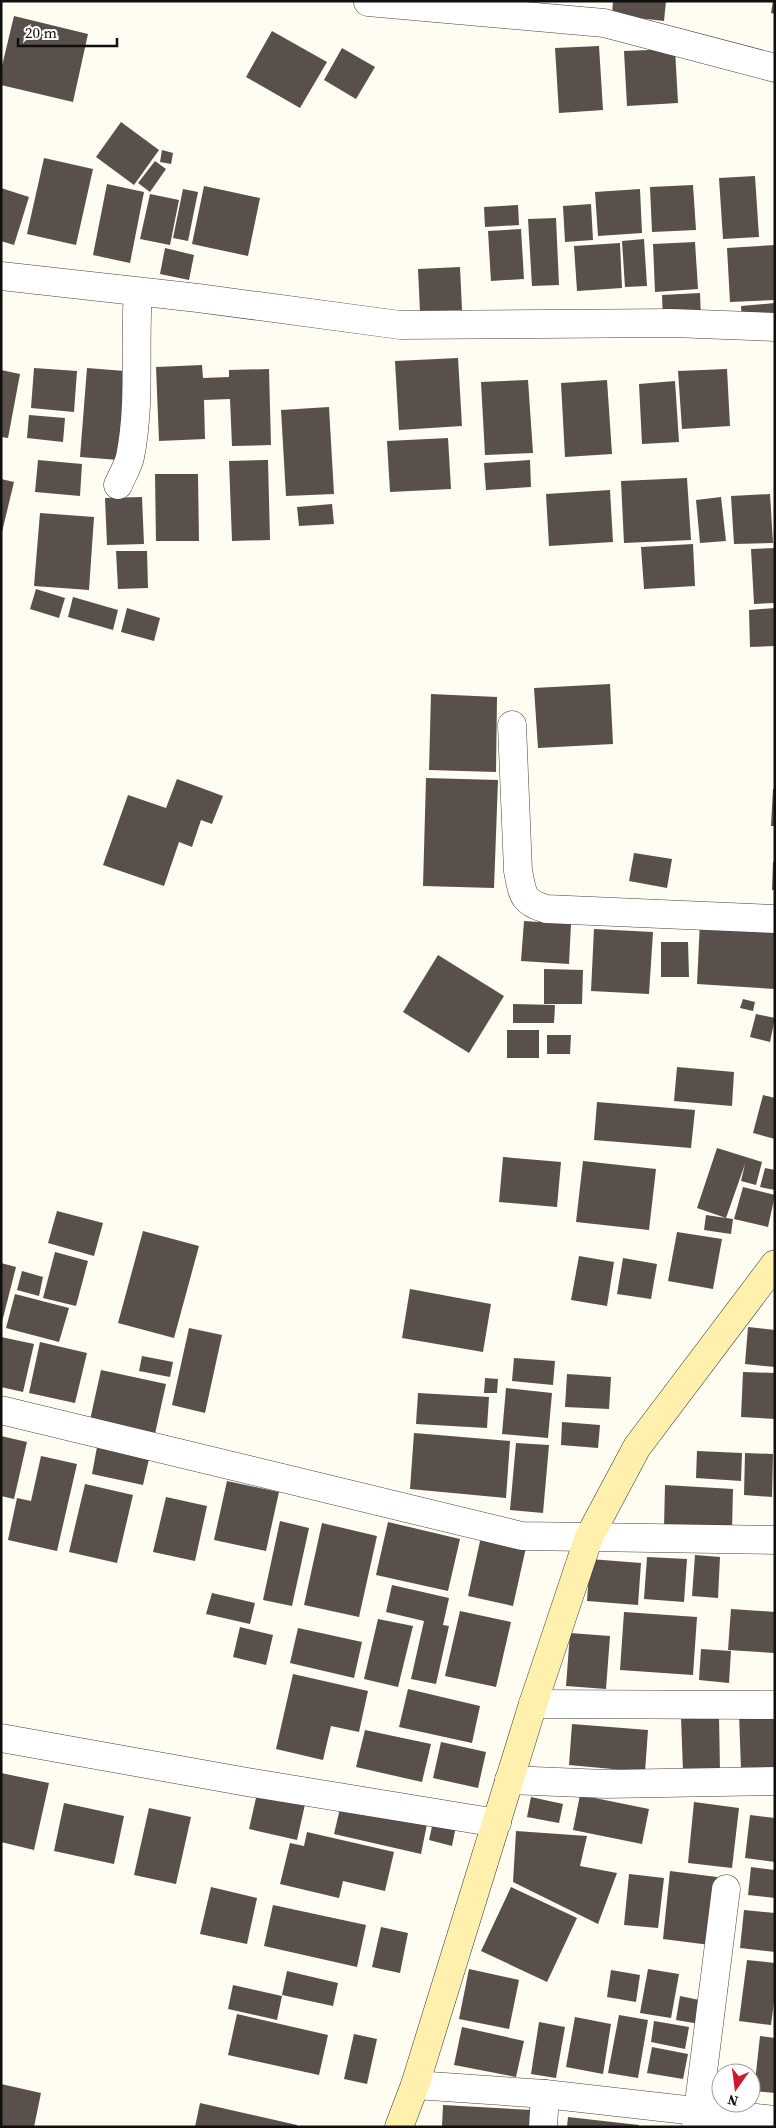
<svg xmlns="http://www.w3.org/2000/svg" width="776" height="2128" font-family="'Source Serif 4',serif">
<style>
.building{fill:#59504b}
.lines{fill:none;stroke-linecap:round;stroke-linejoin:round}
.street-casing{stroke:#424242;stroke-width:29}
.secondary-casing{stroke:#313131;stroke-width:29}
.street{stroke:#fff;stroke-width:28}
.secondary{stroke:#fff1ad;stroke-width:28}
</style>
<rect width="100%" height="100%" fill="#fffcf2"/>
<!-- building -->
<g class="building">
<path d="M613 1H666L664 21 612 15Z"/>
<path d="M773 1H775V14L771 13Z"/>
<path d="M14 16 88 34 73 102 1 85V70Z"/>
<path d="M272 31 327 62 300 108 246 77Z"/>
<path d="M599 46 603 110 559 113 555 48Z"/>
<path d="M342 48 375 67 356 99 324 80Z"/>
<path d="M675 49 678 103 627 106 624 51Z"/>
<path d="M121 122 159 150 134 185 96 157Z"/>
<path d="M162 150 173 153 171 164 160 162Z"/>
<path d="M44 158 93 169 76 245 27 234Z"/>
<path d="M155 161 166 169 150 192 138 183Z"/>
<path d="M755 176 759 237 723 239 719 178Z"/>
<path d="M107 184 144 192 130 263 93 255Z"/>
<path d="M693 185 696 230 652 232 650 187Z"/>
<path d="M204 186 260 198 248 256 192 244Z"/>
<path d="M1 188 29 197 14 245 1 241Z"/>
<path d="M183 189 198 192 188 241 173 238Z"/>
<path d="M640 189 642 233 598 236 595 192Z"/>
<path d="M150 194 179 200 170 245 140 239Z"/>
<path d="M591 204 593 240 565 242 563 206Z"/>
<path d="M518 205 519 225 485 227 484 207Z"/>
<path d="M556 218 559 285 532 286 528 219Z"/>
<path d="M521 229 524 279 491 281 488 231Z"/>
<path d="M644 239 647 286 625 287 622 241Z"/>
<path d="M695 242 698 289 655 292 653 244Z"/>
<path d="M620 243 622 288 577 291 574 246Z"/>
<path d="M775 245V300L730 302 727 248Z"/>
<path d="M165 248 194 255 189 280 160 274Z"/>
<path d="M460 267 462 310 420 312 418 269Z"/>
<path d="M700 293 701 319 663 321 662 295Z"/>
<path d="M775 303V318L742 321 741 306Z"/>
<path d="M458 358 462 426 399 430 395 361Z"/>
<path d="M202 365 203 378 229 377V370L269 369 271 445 232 446 230 399 204 400 205 439 159 441 156 367Z"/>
<path d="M34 368 77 371 74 412 31 408Z"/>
<path d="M87 368 125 371 119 460 80 457Z"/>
<path d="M727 369 730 426 682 429 678 371Z"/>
<path d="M1 370 20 374 8 438 1 437Z"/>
<path d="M528 380 533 453 485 455 481 382Z"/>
<path d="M607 380 612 454 565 457 561 383Z"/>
<path d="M675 381 679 442 642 444 639 384Z"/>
<path d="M329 407 334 494 286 496 281 410Z"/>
<path d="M29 415 65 418 63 442 27 438Z"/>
<path d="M448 438 451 489 390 492 387 441Z"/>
<path d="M38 460 82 464 80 496 35 492Z"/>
<path d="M268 460 270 540 232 541 229 461Z"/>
<path d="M530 460 531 487 486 490 484 463Z"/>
<path d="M155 474H198L199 541H156Z"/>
<path d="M687 478 691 540 624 543 621 481Z"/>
<path d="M1 479 14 482 2 532H1Z"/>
<path d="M610 490 613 542 549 546 546 494Z"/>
<path d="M770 494 773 543 734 544 731 496Z"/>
<path d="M142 497 144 544 107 545 105 498Z"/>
<path d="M721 497 726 541 700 543 696 500Z"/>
<path d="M332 504 334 524 299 526 297 507Z"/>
<path d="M40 513 94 517 89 590 34 586Z"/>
<path d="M693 544 695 586 644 589 641 547Z"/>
<path d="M775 548V603L754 604 751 549Z"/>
<path d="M116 551H147L148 588 118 589Z"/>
<path d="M36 589 65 598 59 618 30 609Z"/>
<path d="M73 597 118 610 113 630 68 617Z"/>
<path d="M127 608 160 618 154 641 121 632Z"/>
<path d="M775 608V646L750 647 749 610Z"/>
<path d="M610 684 613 744 538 748 534 688Z"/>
<path d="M431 694 497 697 496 772 429 770Z"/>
<path d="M426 778 498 780 494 888 423 886Z"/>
<path d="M177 779 223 796 212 824 201 820 192 847 179 842 164 886 103 865 128 795 166 808Z"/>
<path d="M773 789H775V826H771Z"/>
<path d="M634 853 672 859 667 888 629 881Z"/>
<path d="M773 862H775V890H772Z"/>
<path d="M524 921 571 924 569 964 521 961Z"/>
<path d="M700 921 775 925V989L697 984Z"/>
<path d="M594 929 653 932 649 994 591 991Z"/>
<path d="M661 942H688L689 977H661Z"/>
<path d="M438 955 504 996 469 1053 403 1012Z"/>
<path d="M544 969 583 970 582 1004H544Z"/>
<path d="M743 999 755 1002 753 1011 740 1008Z"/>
<path d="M513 1004 555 1005 554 1023H513Z"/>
<path d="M756 1014 775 1018 770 1042 750 1037Z"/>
<rect x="507" y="1030" width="32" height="28"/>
<path d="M547 1035H571L570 1054H547Z"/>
<path d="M677 1067 734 1072 732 1106 674 1101Z"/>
<path d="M763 1095 775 1098V1139L753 1133Z"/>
<path d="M597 1102 695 1110 691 1148 594 1140Z"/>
<path d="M717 1148 762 1162 756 1185 741 1181 745 1164 726 1218 733 1219 731 1234 704 1230 706 1215 726 1218 697 1208Z"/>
<path d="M503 1157 561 1162 557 1207 499 1202Z"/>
<path d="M583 1161 656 1169 649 1230 576 1222Z"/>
<path d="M765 1168 775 1170V1190L760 1187Z"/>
<path d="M743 1187 775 1195 768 1227 734 1219Z"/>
<path d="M57 1211 103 1223 94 1256 48 1243Z"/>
<path d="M143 1231 199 1246 174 1338 118 1323Z"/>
<path d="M677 1232 722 1239 713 1289 668 1281Z"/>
<path d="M55 1252 88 1261 76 1306 43 1298Z"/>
<path d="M579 1256 614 1262 607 1306 571 1300Z"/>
<path d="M623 1258 657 1264 651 1299 617 1294Z"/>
<path d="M1 1263 16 1267 2 1322H1Z"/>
<path d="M22 1271 43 1277 39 1296 17 1290Z"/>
<path d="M410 1289 491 1304 483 1352 402 1338Z"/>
<path d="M15 1294 69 1308 59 1342 6 1328Z"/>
<path d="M748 1327 775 1330V1367L745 1364Z"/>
<path d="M189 1328 222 1335 205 1413 172 1405Z"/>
<path d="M1 1337 34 1344 23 1392 1 1387Z"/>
<path d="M40 1342 87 1353 75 1403 29 1393Z"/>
<path d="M142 1356 173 1362 170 1377 139 1371Z"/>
<path d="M514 1358 555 1361 553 1385 512 1381Z"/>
<path d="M101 1370 166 1384 155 1434 90 1420Z"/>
<path d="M743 1372 775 1373V1419L741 1417Z"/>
<path d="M567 1374 611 1377 609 1409 565 1407Z"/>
<path d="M485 1378 498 1379 497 1393H484Z"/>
<path d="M506 1388 552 1393 548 1438 502 1434Z"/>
<path d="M418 1393 489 1397 487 1428 416 1424Z"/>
<path d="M562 1422 600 1425 598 1448 561 1445Z"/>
<path d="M414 1433 510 1441 506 1498 410 1489Z"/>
<path d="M1 1436 27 1442 14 1499 1 1496Z"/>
<path d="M516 1443 549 1445 543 1513 510 1510Z"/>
<path d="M97 1447 149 1459 143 1485 92 1474Z"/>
<path d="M697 1451 742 1453 741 1481 696 1478Z"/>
<path d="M745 1453 773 1454 772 1497 744 1495Z"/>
<path d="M41 1456 77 1464 57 1551 8 1540 17 1498 31 1501Z"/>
<path d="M227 1481 279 1492 266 1551 214 1540Z"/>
<path d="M85 1484 133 1495 117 1563 69 1552Z"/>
<path d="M665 1485 733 1489 732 1531 664 1528Z"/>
<path d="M166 1497 207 1506 195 1561 153 1552Z"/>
<path d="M280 1521 309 1528 292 1606 263 1600Z"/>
<path d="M388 1522 460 1539 448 1591 376 1575Z"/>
<path d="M322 1523 377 1536 359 1617 304 1605Z"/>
<path d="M482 1532 527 1543 513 1606 468 1596Z"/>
<path d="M695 1555 720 1557 718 1598 692 1596Z"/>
<path d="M647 1557 687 1559 684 1602 644 1599Z"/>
<path d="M590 1559 641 1563 638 1605 587 1601Z"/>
<path d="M392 1585 449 1598 443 1625 449 1626 436 1684 411 1679 424 1621 386 1612Z"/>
<path d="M212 1593 255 1603 250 1624 206 1614Z"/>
<path d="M731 1609 775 1612 774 1653 728 1650Z"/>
<path d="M460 1611 511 1622 496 1687 445 1676Z"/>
<path d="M624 1612 697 1617 693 1675 620 1670Z"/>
<path d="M378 1619 413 1626 398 1687 364 1679Z"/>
<path d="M240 1627 273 1635 266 1665 233 1657Z"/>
<path d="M298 1628 362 1642 354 1678 290 1663Z"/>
<path d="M570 1633 610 1636 606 1689 566 1686Z"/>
<path d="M701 1649 731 1651 729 1683 699 1680Z"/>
<path d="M293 1674 368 1691 359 1732 331 1726 323 1760 276 1749Z"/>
<path d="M408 1689 480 1706 472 1743 399 1727Z"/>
<path d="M775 1713V1770H741L739 1714Z"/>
<path d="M719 1716 720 1771 683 1772 681 1717Z"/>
<path d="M572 1724 648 1730 645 1772 569 1765Z"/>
<path d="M365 1730 431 1744 422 1782 356 1767Z"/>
<path d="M441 1742 486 1752 478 1788 433 1778Z"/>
<path d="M1 1773 49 1783 34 1850 1 1842Z"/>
<path d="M258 1789 306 1800 297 1840 249 1829Z"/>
<path d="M580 1795 649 1809 642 1844 573 1830Z"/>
<path d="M531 1797 563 1804 559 1823 527 1817Z"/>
<path d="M342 1800 428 1819 421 1854 334 1834Z"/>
<path d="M694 1802 739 1808 732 1868 688 1863Z"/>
<path d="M64 1803 124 1816 114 1864 54 1851Z"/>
<path d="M149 1808 191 1817 176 1884 134 1875Z"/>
<path d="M750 1815 775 1818V1862L745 1858Z"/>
<path d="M433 1822 456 1826 452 1846 429 1840Z"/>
<path d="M516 1831 587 1836 580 1866 617 1873 598 1924 513 1882Z"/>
<path d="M307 1832 394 1852 385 1891 343 1881 339 1898 280 1884 290 1843 304 1846Z"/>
<path d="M751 1867 775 1870V1898L748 1895Z"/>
<path d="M670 1871 717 1877 710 1945 663 1939Z"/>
<path d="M629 1874 664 1878 658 1928 624 1925Z"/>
<path d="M211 1887 257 1898 247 1944 200 1934Z"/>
<path d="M511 1887 577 1918 547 1982 481 1951Z"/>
<path d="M273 1905 366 1925 357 1967 264 1946Z"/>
<path d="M744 1910 775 1913V1952L740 1948Z"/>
<path d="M381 1927 408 1933 400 1973 372 1967Z"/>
<path d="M747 1960 775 1963V1994L771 2025 739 2021Z"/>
<path d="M469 1969 519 1980 509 2029 459 2019Z"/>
<path d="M648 1969 679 1974 671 2018 640 2013Z"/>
<path d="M611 1970 640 1975 636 2002 607 1997Z"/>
<path d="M287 1971 338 1983 333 2006 282 1995Z"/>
<path d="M233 1985 282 1996 277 2020 228 2009Z"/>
<path d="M680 1996 704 2001 700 2024 676 2020Z"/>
<path d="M237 2014 328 2035 319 2075 228 2055Z"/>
<path d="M619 2015 648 2020 638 2078 608 2073Z"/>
<path d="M575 2017 611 2024 603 2074 566 2067Z"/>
<path d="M654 2021 689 2027 685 2049 651 2042Z"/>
<path d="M539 2022 565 2027 556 2078 531 2074Z"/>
<path d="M462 2027 524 2041 516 2077 454 2065Z"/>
<path d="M354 2034 377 2039 367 2084 344 2079Z"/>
<path d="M760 2036 775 2038V2093L754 2091Z"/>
<path d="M652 2047 688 2054 683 2079 647 2073Z"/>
<path d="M1 2084 41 2093 34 2127H1Z"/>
<path d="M200 2103 297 2125V2127H195Z"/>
<path d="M443 2105 532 2110 530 2127H442Z"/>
<path d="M568 2117 639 2125V2127H567Z"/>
</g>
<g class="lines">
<defs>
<g id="street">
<path d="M368 2 604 23 775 68"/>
<path d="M1 276 198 298 400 325 672 323 775 327"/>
<path d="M118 485C122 476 128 466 130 457 141 403 134 346 138 292"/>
<path d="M512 725 518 871C523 894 521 901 546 909L775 919"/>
<path d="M1 1410 522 1536 775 1540"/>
<path d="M533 1704 775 1705"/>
<path d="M1 1738 247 1782 497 1823"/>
<path d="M509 1780 606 1784 775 1781"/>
<path d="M415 2085 545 2094 775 2120"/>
<path d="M543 2127 545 2094"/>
<path d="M696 2127 726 1889"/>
</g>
<path id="secondary" d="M399 2127 415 2085 533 1704 589 1537 637 1447 775 1264"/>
</defs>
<!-- street casing -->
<use href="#street" class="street-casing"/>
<!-- secondary casing -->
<use href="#secondary" class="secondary-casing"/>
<!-- street -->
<use href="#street" class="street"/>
<!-- secondary -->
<use href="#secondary" class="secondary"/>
</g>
<!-- border -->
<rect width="776" height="2128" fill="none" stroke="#0f0f0f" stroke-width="5"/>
<!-- north arrow -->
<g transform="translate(736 2088) rotate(194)"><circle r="24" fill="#ffffff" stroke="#9f9f9f"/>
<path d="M0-4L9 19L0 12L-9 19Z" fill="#cd192c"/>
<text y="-8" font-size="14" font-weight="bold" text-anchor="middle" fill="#0f0f0f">N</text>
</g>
<!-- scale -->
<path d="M18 38v8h99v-8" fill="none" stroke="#0f0f0f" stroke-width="2.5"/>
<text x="25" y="38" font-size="15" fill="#0f0f0f" stroke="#ffffff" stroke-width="4" paint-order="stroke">20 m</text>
</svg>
